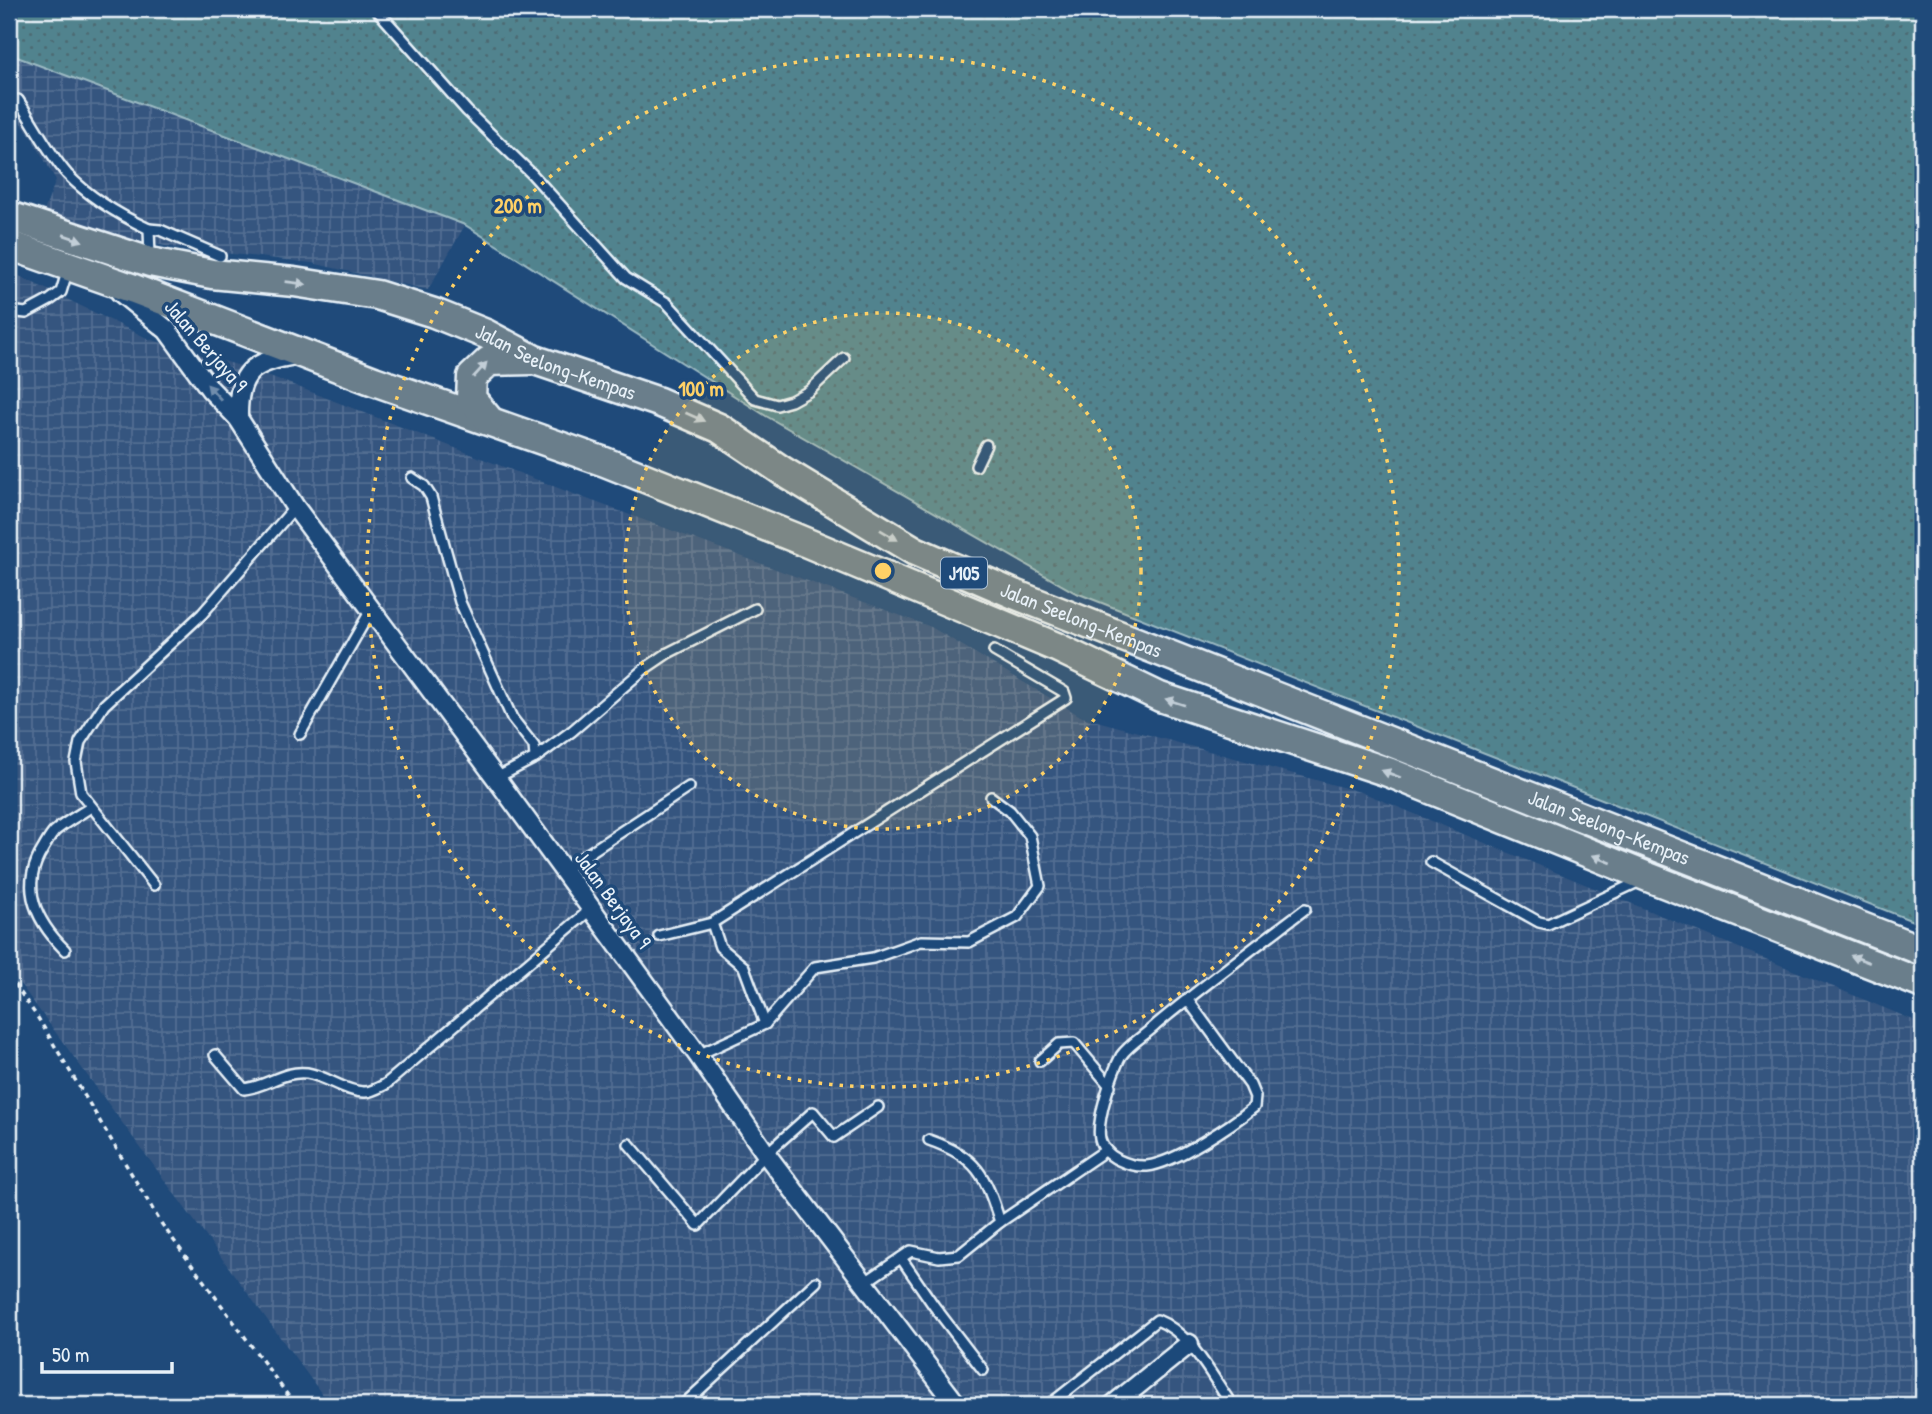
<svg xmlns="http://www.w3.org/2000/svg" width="1932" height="1414" font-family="'Patrick Hand',sans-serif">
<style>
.industrial{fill:url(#industrial-grid)}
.grass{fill:url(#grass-dots);stroke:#9cbac3;stroke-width:2}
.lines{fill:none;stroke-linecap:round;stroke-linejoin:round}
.service-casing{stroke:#e8f1f8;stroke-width:14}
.minor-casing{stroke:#e8f1f8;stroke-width:23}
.primary-casing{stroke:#e8f1f8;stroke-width:33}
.path{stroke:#e8f1f8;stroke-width:3.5;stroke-dasharray:5 5;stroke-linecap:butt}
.service{stroke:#1f4a7a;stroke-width:9}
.minor{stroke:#1f4a7a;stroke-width:18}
.primary{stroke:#6b7e8b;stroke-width:28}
.oneway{fill:#c2ced7}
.oneway2{fill:#6f8dac}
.ring{fill:none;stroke:#ffd166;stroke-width:3.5;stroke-dasharray:3.5 7}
.labels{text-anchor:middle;stroke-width:7;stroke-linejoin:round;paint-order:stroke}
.shield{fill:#1f4a7a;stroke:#acbfd2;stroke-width:2}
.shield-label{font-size:19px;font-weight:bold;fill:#e8f1f8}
.street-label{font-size:21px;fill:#e8f1f8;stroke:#1f4a7a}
.centre{fill:#ffd166;stroke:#1f4a7a;stroke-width:3.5}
.ring-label{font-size:21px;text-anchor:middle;font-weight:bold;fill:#ffd166;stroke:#1f4a7a;stroke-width:7;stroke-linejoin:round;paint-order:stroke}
</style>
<defs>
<pattern id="industrial-grid" width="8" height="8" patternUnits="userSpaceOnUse" patternTransform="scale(1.75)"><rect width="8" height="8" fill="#35557f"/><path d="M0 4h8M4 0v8" fill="none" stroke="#526e92"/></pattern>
<pattern id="grass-dots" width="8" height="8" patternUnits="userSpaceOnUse" patternTransform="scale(1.75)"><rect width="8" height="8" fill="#51838e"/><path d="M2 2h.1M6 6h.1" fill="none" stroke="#4d6b73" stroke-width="1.8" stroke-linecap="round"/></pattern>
</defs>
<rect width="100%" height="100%" fill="#1f4a7a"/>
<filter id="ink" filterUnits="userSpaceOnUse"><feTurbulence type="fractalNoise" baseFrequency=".0143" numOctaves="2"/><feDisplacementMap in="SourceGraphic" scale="14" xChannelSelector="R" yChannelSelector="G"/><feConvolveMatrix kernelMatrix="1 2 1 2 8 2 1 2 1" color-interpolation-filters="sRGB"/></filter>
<g filter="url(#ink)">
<!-- industrial -->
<g class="industrial">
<path d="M9 54 465 225 428 290 312 263 170 247 101 233 44 211 56 180 29 133 9 109Z"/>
<path d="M9 271 149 339 257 371 571 493 931 627 1082 717 1364 793 1923 1024V1405H330L9 969Z"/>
</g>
<!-- grass -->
<path class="grass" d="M9 9H1923V925L1074 592 766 416 465 225 9 54Z"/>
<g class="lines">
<defs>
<g id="service">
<path d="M376 9 467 111 532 174 626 278 667 303 755 399 777 405 791 401 809 391 844 358"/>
<path d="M18 100C34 124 48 152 67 174 90 198 119 215 149 229"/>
<path d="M150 257 149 229 160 230 220 256"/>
<path d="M9 311 26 313 50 300 61 292 68 269"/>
<path d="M976 466 986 445"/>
<path d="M412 478 424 486 431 497 460 602 512 718 534 746 535 758 496 778"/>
<path d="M300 734 371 610"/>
<path d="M535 758 572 731 643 670 668 653 755 609"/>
<path d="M1431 862 1539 922 1548 924 1640 881"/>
<path d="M563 870 689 787"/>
<path d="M154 885 81 793 76 762 80 742 104 705 202 614 295 507"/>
<path d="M659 936 712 923"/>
<path d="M65 950C36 921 19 887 43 849 46 844 50 836 55 831 65 822 79 815 91 807"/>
<path d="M1187 999 1250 1085 1255 1097 1254 1107C1232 1125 1175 1163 1147 1166 1130 1167 1104 1158 1100 1139 1096 1120 1112 1073 1121 1056 1129 1044 1147 1034 1157 1024 1205 984 1255 947 1305 909"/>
<path d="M765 1024 815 967 873 958 921 941 969 942 1017 917 1040 886 1030 836 1010 811 991 797"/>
<path d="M215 1055 244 1089C266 1087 284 1070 307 1073 326 1076 348 1093 365 1092 371 1092 380 1087 386 1084L591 909"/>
<path d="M698 1055 765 1024 744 967 720 947 712 923 1066 698 1064 692 994 651"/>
<path d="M1040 1061 1059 1044 1074 1043 1110 1086"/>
<path d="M929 1140C978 1157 985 1175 1000 1222"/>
<path d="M629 1144 698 1225 766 1154 813 1112 834 1137 878 1107"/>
<path d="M901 1258 934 1306 983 1370"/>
<path d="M864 1283 911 1251 939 1257 959 1255 1000 1222 1106 1150"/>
<path d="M683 1405 816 1282"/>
<path d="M1049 1405 1157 1320C1191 1333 1212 1377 1232 1405"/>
</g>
<g id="minor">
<path d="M120 292 167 330 210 389 238 418C237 372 253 361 296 355"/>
<path d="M238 418 295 507 496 778 698 1055 766 1154 957 1405"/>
<path d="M1113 1405 1189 1344"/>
</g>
<g id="primary">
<path id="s1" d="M9 216 150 262 212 274 294 282 377 295 434 313 486 334 535 360 659 402 719 428 784 472 915 551 1014 594 1923 951"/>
<path d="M9 245 134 289 374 381 605 462 793 537 1056 647 1160 697 1388 772 1648 877 1923 984"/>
<path d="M489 420 471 398 472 377 489 361 532 360"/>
</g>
</defs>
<!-- service casing -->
<use href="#service" class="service-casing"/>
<!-- minor casing -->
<use href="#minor" class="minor-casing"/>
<!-- primary casing -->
<use href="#primary" class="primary-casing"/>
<!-- path -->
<path class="path" d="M9 976 38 1018 161 1223 295 1405"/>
<!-- service -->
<use href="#service" class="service"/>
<!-- minor -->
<use href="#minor" class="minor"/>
<!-- primary -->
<use href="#primary" class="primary"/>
</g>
<!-- one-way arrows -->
<defs><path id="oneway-solid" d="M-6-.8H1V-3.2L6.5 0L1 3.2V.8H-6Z" transform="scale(1.75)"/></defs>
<g class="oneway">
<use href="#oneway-solid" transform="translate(73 238) rotate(19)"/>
<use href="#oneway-solid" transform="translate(296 283) rotate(7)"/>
<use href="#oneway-solid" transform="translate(480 370) rotate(-48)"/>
<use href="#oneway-solid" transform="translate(695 417) rotate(24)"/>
<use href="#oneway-solid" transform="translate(889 535) rotate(31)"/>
<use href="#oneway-solid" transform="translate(1175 702) rotate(-162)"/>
<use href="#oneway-solid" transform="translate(1391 774) rotate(-159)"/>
<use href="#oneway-solid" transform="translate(1602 859) rotate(-158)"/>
<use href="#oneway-solid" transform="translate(1860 959) rotate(-159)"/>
</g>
<use class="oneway2" href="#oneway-solid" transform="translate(214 392) rotate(-132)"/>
</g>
<!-- distance rings -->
<circle cx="883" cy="571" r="258" fill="#ffd166" fill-opacity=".12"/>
<g class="ring">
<circle cx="883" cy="571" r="258"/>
<circle cx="883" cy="571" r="516"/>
</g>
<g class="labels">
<!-- shield labels -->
<rect class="shield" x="941" y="557.5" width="46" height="31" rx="5"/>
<g class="shield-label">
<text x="964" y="580">J105</text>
</g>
<!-- street labels -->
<g class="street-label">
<text transform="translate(206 346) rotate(49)" y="7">Jalan Berjaya 9</text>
<text dy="7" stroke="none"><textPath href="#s1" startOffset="569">Jalan Seelong–Kempas</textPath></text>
<text dy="7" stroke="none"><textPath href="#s1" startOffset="1157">Jalan Seelong–Kempas</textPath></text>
<text dy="7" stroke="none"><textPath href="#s1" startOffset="1724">Jalan Seelong–Kempas</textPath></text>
<text transform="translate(613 900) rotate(54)" y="7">Jalan Berjaya 9</text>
</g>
</g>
<circle cx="883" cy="571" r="10" class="centre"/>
<g class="ring-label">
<text x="518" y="213">200 m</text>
<text x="701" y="396">100 m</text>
</g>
<!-- margin -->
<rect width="1932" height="1414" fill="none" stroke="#1f4a7a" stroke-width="35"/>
<rect x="18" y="18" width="1897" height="1379" fill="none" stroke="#e8f1f8" stroke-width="2.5" filter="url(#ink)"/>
<!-- scale -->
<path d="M42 1362v10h130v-10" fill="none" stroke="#e8f1f8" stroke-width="3.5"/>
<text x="52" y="1362" font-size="21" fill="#e8f1f8" stroke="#1f4a7a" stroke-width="5" paint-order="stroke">50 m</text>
</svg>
